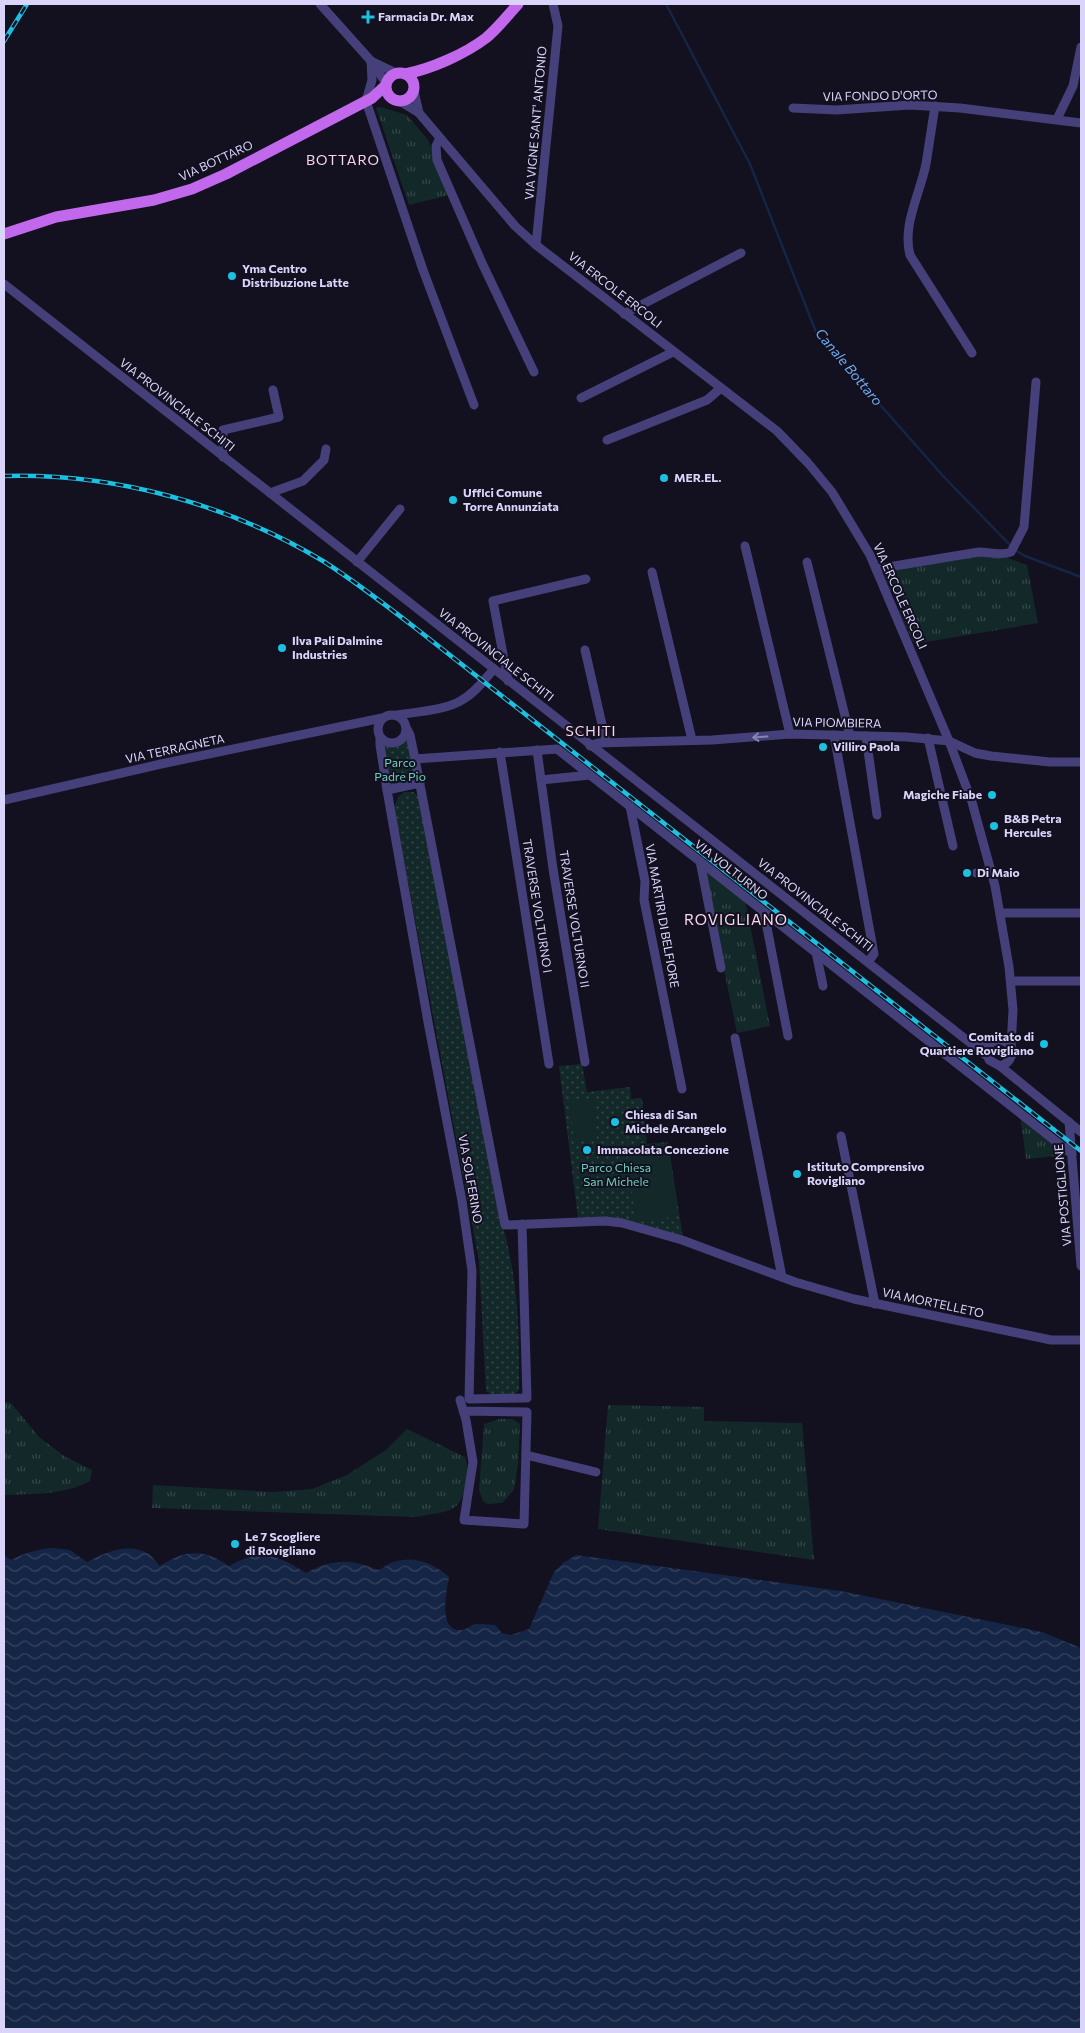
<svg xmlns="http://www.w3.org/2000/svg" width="1085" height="2033" font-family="Commissioner,sans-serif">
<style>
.grass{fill:url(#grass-tufts)}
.park{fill:url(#park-dots)}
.pitch{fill:#132929}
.water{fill:url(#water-waves)}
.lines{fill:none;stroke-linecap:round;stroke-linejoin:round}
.stream{stroke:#152545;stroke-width:2.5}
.minor{stroke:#45407a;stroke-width:9}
.major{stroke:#c268ed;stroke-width:11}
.rail-casing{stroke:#1ac1e0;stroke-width:4.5}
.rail{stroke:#131020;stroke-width:2.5;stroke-dasharray:8;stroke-linecap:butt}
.oneway{stroke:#8883b4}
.poi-dot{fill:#1ac1e0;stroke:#131020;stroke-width:2}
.labels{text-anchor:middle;stroke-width:4;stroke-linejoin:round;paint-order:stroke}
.poi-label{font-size:12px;font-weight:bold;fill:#dad4fa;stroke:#131020;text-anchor:start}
.street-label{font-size:12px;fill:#dad4fa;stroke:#131020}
.park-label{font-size:12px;fill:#69d1bd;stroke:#131020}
.neighbourhood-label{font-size:14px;letter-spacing:1px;fill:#fad6eb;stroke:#131020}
.water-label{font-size:14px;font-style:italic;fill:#6eacee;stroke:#131020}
.quarter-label{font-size:15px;letter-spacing:1px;fill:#fad6eb;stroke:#131020}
</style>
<defs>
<pattern id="grass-tufts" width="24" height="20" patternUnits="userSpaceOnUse" patternTransform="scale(1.25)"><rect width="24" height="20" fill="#132929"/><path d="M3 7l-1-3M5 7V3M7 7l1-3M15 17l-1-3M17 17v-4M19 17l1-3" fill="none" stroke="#354749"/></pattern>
<pattern id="park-dots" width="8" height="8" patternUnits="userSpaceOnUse" patternTransform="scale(1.25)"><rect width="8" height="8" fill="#132929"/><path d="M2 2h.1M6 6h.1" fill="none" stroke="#354749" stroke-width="1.8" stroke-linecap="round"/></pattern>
<pattern id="water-waves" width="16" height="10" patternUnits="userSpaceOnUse" patternTransform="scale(1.25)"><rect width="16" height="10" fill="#152545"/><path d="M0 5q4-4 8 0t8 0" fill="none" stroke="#364461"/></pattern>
</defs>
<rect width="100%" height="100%" fill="#131020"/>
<!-- grass -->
<g class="grass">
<path d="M380 107 407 115 428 140 449 195 409 205 376 108Z"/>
<path d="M981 554 1008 558 1027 565 1038 623 914 644 899 611 905 603 899 592 890 591 883 574 886 571Z"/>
<path d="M703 867 745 900 770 1026 737 1033Z"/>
<path d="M1020 1115 1067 1155 1026 1159Z"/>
<path d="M4 1402 11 1403 39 1437 64 1456 92 1470 90 1481C64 1495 32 1494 4 1495Z"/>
<path d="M608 1405 704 1407V1421L802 1423 814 1560 598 1529Z"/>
<path d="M500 1419H513L520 1424 518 1465 514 1490 502 1503 488 1504 483 1501 479 1490 484 1424Z"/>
<path d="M407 1429 465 1457C468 1465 467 1471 466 1480 463 1515 445 1511 416 1517L152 1508 153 1485 273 1492 312 1489 347 1475 386 1450Z"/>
</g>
<!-- park -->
<g class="park">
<path d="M407 729 420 783 387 790 383 740 396 743 404 737Z"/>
<path d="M405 792H413L418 795 501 1223C506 1234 508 1246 510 1257 519 1299 519 1341 519 1384V1390L514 1395 494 1396 486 1391 479 1261 394 807 399 796Z"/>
<path d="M582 1064 587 1092 630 1087 631 1099 642 1098 647 1144 668 1142 683 1238 578 1218 559 1066Z"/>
</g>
<!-- pitch -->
<g class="pitch">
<path d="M594 1099 597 1138 574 1141 570 1102Z"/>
<path d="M669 1149 678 1216 636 1222 627 1155Z"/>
</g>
<!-- water -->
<path class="water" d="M53 1548 70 1550 87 1562C106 1552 128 1542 149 1554 153 1557 157 1563 160 1566 185 1549 205 1549 229 1566 260 1548 278 1555 306 1573 333 1558 350 1559 379 1570 383 1568 388 1564 393 1562 413 1555 434 1563 449 1577 447 1591 437 1632 462 1630 467 1630 471 1624 476 1624 482 1623 489 1625 495 1625L502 1633 511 1635 529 1629 554 1572 563 1563 576 1555 841 1591 1042 1632 1081 1648V2029H4V1555L11 1560C25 1553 37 1549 53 1548Z"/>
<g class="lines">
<!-- stream -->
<g class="stream">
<path d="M666 4 750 164 816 332 943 476 1011 546"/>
<path d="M1015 550 1025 556 1081 577"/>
</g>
<!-- minor -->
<g class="minor">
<path d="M320 4 371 61 386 83"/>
<path d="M371 61 372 80 366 101 423 270 474 405"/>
<path d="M371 61 396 73"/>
<path d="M414 91 419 113"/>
<path d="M401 102 419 113 515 226 536 245 777 431 808 463 832 492 870 555 949 741 972 802 995 886 1009 967 1013 1010 1011 1047"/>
<path d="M935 106C932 126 929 145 926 164 920 194 902 225 910 255L972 353"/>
<path d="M793 108 836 110 910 105 960 108 1081 123"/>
<path d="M1057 119 1073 86 1081 47"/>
<path d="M440 138 436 146 437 160 482 263 534 372"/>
<path d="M536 245 558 26 553 4"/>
<path d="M4 284 987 1056"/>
<path d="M624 314 741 253"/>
<path d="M581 398 673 352"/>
<path d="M607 440 707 400 721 388"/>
<path d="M223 457V430L279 417 273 390"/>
<path d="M270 493 303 481 324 460 326 449"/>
<path d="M745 546 790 734"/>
<path d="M357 562 400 509"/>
<path d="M807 562 850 736"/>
<path d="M876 569 979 552C989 552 1002 556 1011 552L1024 527 1036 382"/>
<path d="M652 572 692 740"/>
<path d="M585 650 606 742"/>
<path d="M508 681 493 601 586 579"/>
<circle cx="392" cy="729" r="14"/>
<path d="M397 715C415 712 447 710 462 700 475 693 484 680 494 669"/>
<path d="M407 729 410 735 415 759 505 1225 605 1221 622 1223 682 1240 795 1282 854 1299 1051 1340H1081"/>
<path d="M834 735 874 954 868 962"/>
<path d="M866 736 877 815"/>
<path d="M380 737V745L387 790 428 1022 462 1201 472 1271 469 1399 527 1398 522 1224"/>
<path d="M928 738 953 846"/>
<path d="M590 746 598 743 712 740 790 734 907 737 949 741 975 753 991 756 1050 762H1081"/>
<path d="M537 750 541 780"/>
<path d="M500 752 549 1064"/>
<path d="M415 759 557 749 1072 1154"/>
<path d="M387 790 420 783"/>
<path d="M4 800 161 764 382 718"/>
<path d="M630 806 645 881 644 900 682 1089"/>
<path d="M700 861 721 968"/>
<path d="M976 873 991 871"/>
<path d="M764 912 788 1036"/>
<path d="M1001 913H1081"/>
<path d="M816 952 823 986"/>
<path d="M1011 981H1081"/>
<path d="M735 1038 782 1277"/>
<path d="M974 1045C983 1045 999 1038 1006 1042 1018 1049 1011 1063 1000 1066L989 1060 987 1052 991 1043"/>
<path d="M585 1062 553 869 541 780 590 775"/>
<path d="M1000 1066 1081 1132"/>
<path d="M1069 1122 1081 1266"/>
<path d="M841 1136 875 1304"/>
<path d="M460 1400 466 1420 473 1462 464 1520 524 1524 527 1412 463 1411"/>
<path d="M526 1455 596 1472"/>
</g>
<!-- major -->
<g class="major">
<circle cx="400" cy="87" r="14"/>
<path d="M405 74C431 69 465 54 486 38 498 28 508 15 518 4"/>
<path d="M4 234 56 217 154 200 192 189 226 174 372 98 385 86"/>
</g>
<defs>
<g id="rail">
<path d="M4 41 27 4"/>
<path d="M4 476C115 473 228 504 323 561 356 582 387 606 418 630L1081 1151"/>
</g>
</defs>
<!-- rail casing -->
<use href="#rail" class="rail-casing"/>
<!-- rail -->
<use href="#rail" class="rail"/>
</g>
<!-- one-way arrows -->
<defs><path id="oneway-shaft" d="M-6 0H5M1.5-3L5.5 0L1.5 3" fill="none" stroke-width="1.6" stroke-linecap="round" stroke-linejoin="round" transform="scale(1.25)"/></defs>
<use class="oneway" href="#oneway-shaft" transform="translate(760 737) rotate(176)"/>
<!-- markers -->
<g class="poi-dot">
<path d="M365.5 9.5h5v5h5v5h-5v5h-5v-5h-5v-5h5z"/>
<circle cx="232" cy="276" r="5"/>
<circle cx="664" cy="478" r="5"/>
<circle cx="453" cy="500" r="5"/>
<circle cx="282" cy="648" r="5"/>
<circle cx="823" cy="747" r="5"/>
<circle cx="992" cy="795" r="5"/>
<circle cx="994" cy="826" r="5"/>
<circle cx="967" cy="873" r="5"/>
<circle cx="1044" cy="1044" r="5"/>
<circle cx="615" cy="1122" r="5"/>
<circle cx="587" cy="1150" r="5"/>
<circle cx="797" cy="1174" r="5"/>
<circle cx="235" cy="1544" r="5"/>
</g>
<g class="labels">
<!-- poi labels -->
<g class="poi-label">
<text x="378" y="21">Farmacia Dr. Max</text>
<text x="242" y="273">Yma Centro<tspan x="242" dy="14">Distribuzione Latte</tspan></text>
<text x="674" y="482">MER.EL.</text>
<text x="463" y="497">Uffici Comune<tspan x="463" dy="14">Torre Annunziata</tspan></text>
<text x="292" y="645">Ilva Pali Dalmine<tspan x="292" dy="14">Industries</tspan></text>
<text x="833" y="751">Villiro Paola</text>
<text x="982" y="799" text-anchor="end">Magiche Fiabe</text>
<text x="1004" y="823">B&amp;B Petra<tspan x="1004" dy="14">Hercules</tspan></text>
<text x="977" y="877">Di Maio</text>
<text x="1034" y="1041" text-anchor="end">Comitato di<tspan x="1034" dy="14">Quartiere Rovigliano</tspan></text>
<text x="625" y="1119">Chiesa di San<tspan x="625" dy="14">Michele Arcangelo</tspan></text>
<text x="597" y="1154">Immacolata Concezione</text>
<text x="807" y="1171">Istituto Comprensivo<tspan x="807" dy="14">Rovigliano</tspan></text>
<text x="245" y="1541">Le 7 Scogliere<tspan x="245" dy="14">di Rovigliano</tspan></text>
</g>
<!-- street labels -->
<g class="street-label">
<text transform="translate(880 96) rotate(-1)" y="4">VIA FONDO D'ORTO</text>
<text transform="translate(536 123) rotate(-85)" y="4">VIA VIGNE SANT' ANTONIO</text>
<text transform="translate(216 161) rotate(-25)" y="4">VIA BOTTARO</text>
<text transform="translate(615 290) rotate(38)" y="4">VIA ERCOLE ERCOLI</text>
<text transform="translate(177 405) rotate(38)" y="4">VIA PROVINCIALE SCHITI</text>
<text transform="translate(900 596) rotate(66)" y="4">VIA ERCOLE ERCOLI</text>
<text transform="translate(496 655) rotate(38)" y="4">VIA PROVINCIALE SCHITI</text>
<text transform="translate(837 723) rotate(1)" y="4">VIA PIOMBIERA</text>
<text transform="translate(175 749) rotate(-12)" y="4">VIA TERRAGNETA</text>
<text transform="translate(731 870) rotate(38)" y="4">VIA VOLTURNO</text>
<text transform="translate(815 905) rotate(38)" y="4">VIA PROVINCIALE SCHITI</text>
<text transform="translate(537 906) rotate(81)" y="4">TRAVERSE VOLTURNO I</text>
<text transform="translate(662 916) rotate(80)" y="4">VIA MARTIRI DI BELFIORE</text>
<text transform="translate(574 919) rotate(81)" y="4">TRAVERSE VOLTURNO II</text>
<text transform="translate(470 1179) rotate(80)" y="4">VIA SOLFERINO</text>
<text transform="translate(1063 1195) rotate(-95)" y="4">VIA POSTIGLIONE</text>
<text transform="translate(933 1303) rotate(12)" y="4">VIA MORTELLETO</text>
</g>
<!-- park labels -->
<g class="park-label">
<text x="400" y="767">Parco<tspan x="400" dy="14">Padre Pio</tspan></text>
<text x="616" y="1172">Parco Chiesa<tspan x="616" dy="14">San Michele</tspan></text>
</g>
<!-- neighbourhood labels -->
<g class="neighbourhood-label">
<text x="343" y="165">BOTTARO</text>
<text x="591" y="736">SCHITI</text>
</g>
<!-- water labels -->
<g class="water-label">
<text transform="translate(849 367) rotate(50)" y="5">Canale Bottaro</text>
</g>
<!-- quarter labels -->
<g class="quarter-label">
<text x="736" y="925">ROVIGLIANO</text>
</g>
</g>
<!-- border -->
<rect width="1085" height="2033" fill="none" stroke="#dad4fa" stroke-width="10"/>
</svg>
